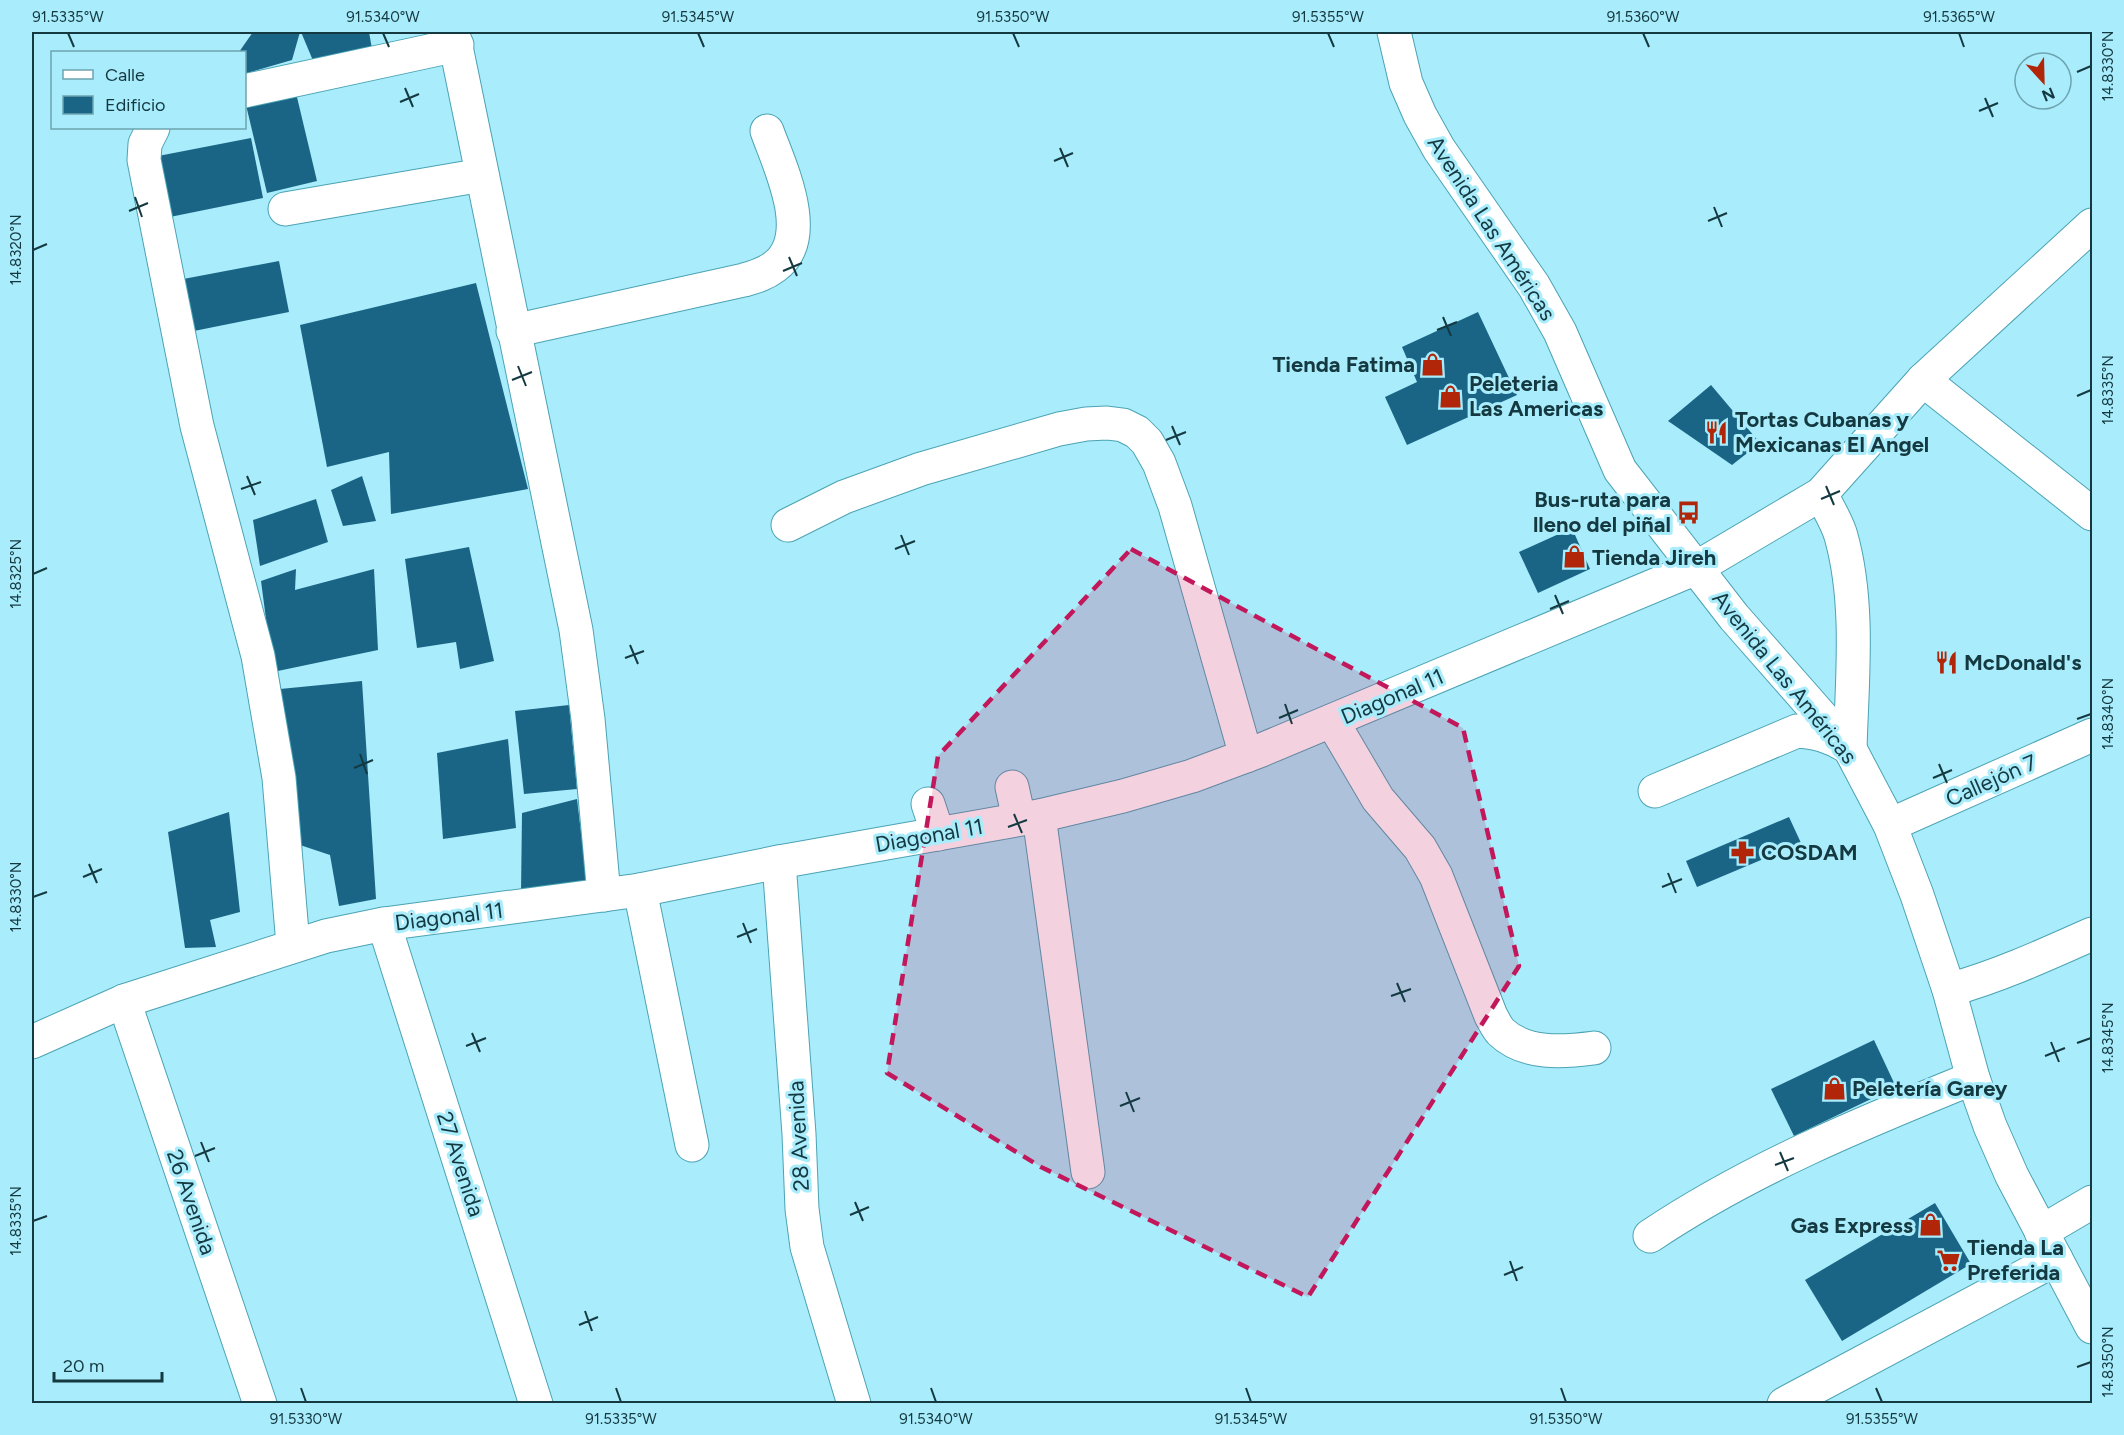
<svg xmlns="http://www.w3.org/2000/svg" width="2124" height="1435" font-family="Figtree,sans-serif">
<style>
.building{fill:#1a6586}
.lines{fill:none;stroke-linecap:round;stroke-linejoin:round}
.minor-casing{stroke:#4ba3b4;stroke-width:35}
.minor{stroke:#fff;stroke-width:33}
.marked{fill:#c2185b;fill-opacity:0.2;stroke:#c2185b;stroke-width:4.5;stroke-dasharray:12 8;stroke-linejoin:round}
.ticks{fill:none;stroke:#143940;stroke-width:2}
.labels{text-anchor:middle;stroke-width:6;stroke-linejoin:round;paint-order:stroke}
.street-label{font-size:22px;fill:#143940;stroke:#a9ecfb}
.poi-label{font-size:22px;font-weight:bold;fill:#143940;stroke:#a9ecfb;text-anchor:start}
.neatline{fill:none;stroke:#143940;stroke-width:2}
.ticks-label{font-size:15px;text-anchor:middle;fill:#143940}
</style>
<rect width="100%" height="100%" fill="#a9ecfb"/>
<!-- building -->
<g class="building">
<path d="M253 32H300L292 60 244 74V52H239Z"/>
<path d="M301 32H369L372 49 314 63Z"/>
<path d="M296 93 317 181 267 193 246 105Z"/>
<path d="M251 138 263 198 165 218 153 157Z"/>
<path d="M279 261 289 312 189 332 178 280Z"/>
<path d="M476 283 528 489 391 514 389 452 327 467 300 325Z"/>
<path d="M1478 312 1517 395 1407 445 1385 397 1417 382 1402 347Z"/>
<path d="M1711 385 1760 443 1732 465 1668 421Z"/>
<path d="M362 476 376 521 343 526 331 490Z"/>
<path d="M316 499 328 542 260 566 253 520Z"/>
<path d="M1572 528 1590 569 1538 593 1519 552Z"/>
<path d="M469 547 494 661 460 669 456 642 417 648 405 559Z"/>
<path d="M296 569 295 590 374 569 378 650 273 672 261 581Z"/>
<path d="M362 681 376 899 339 906 330 855 300 845 280 689Z"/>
<path d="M569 705 577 789 524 794 515 711Z"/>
<path d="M508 739 516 828 443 839 437 753Z"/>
<path d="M577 799 587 882 521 893 522 813Z"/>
<path d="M229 812 240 912 210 920 216 947 185 948 168 832Z"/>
<path d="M1789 817 1801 843 1697 887 1686 861Z"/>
<path d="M1874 1040 1896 1087 1794 1136 1771 1089Z"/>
<path d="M1935 1203 1971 1264 1842 1341 1805 1280Z"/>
</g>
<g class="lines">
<defs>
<g id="minor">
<path d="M453 32 576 630 588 719 604 895"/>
<path d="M1394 32 1406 83 1420 115 1439 149 1534 286 1560 332 1620 470 1734 617 1850 749 1890 825 1917 895 1949 990 1973 1078 1990 1126 2012 1176 2092 1327"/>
<path d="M244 91 457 45"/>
<path d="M153 128 145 144 144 160 197 426 258 656 279 778 293 945"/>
<path d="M285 209 482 175"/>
<path d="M513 331 744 280C755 277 765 274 774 267 815 238 780 167 767 131"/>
<path d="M1923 380 2092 514"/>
<path d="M1821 494C1828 508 1837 522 1841 536 1860 604 1852 679 1850 749"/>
<path d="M788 525 844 497 921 469 1059 429 1086 424 1107 423 1123 425 1137 432 1147 442 1159 463 1175 506 1246 756"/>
<path d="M1332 721 1378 799 1420 848 1436 876 1491 1016C1494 1021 1497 1028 1501 1032 1525 1055 1563 1052 1594 1048"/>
<path d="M1012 787 1019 819"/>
<path d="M1655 791 1797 731C1816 732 1830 736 1846 746"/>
<path d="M928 804 938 834"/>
<path d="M1039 816 1088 1172"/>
<path d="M1890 825 2092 735"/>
<path d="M779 862 799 1134 802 1209 807 1247 854 1404"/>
<path d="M640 890 692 1145"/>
<path d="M384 924 536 1404"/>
<path d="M1949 990C1999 976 2045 955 2092 934"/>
<path d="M124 1001 260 1404"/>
<path d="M32 1042 124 1001 326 936 384 924 640 890 779 862 1039 816 1123 796 1192 776 1259 751 1696 568 1821 494 1923 380 2092 225"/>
<path d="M2041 1232 2092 1202"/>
<path d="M1650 1236C1750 1169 1862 1123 1973 1078"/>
<path d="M1784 1404 2056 1259"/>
</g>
</defs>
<!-- minor casing -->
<use href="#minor" class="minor-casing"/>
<!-- minor -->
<use href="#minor" class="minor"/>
</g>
<!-- marked area -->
<path class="marked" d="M1131 549 1463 728 1519 966 1308 1297 1041 1167 887 1073 938 756Z"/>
<!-- ticks -->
<path class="ticks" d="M68 33 74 47M383 33 389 47M698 33 704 47M1013 33 1019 47M1328 33 1334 47M1643 33 1649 47M1959 33 1964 47M2077 72 2091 66M405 88 413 107M1985 98 1993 117M400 102 419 94M1979 111 1998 103M1060 148 1068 167M1054 161 1073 153M135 197 142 217M1714 207 1722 227M129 211 148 203M1708 221 1727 213M33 250 47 244M789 257 797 276M783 271 802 263M1443 317 1451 336M1437 330 1457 322M518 366 526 386M512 380 532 372M2077 396 2091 390M1172 426 1180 445M1166 440 1186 432M247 476 255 495M1826 486 1834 505M241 489 261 482M1821 499 1840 491M901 535 909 555M895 549 915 541M33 574 47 568M1555 595 1563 614M1550 609 1569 601M630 645 638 664M625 658 644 651M1285 704 1292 724M1279 718 1298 710M2077 719 2091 714M360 754 367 774M1939 764 1947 783M354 768 373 760M1933 778 1952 770M1014 814 1022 833M1008 827 1027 820M89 864 97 883M1668 873 1676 893M83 877 102 869M1662 887 1682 879M33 897 47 892M743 923 751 943M737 937 757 929M1397 983 1405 1002M1391 996 1411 989M472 1033 480 1052M2051 1042 2059 1062M2077 1043 2091 1038M466 1046 486 1038M2045 1056 2065 1048M1126 1092 1134 1112M1120 1106 1140 1098M201 1142 209 1162M1780 1152 1788 1171M195 1156 215 1148M1775 1165 1794 1158M855 1202 863 1221M850 1215 869 1207M33 1221 47 1216M1510 1261 1517 1281M1504 1275 1523 1267M585 1311 592 1331M579 1325 598 1317M2077 1367 2091 1362M301 1388 306 1402M616 1388 621 1402M931 1388 936 1402M1246 1388 1251 1402M1561 1388 1566 1402M1876 1388 1882 1402"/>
<!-- icons -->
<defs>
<symbol id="shop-bare" viewBox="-9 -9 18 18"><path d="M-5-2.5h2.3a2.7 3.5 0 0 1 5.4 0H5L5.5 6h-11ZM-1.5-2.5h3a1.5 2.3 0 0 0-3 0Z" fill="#b12508" stroke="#a9ecfb" stroke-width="2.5" paint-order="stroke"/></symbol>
<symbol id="restaurant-bare" viewBox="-9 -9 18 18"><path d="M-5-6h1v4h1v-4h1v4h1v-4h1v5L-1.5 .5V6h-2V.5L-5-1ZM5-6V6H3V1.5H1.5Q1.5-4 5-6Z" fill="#b12508" stroke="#a9ecfb" stroke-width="2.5" paint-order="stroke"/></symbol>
<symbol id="bus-bare" viewBox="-9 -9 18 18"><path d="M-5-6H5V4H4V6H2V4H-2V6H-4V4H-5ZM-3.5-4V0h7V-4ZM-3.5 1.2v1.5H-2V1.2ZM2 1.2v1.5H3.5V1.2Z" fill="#b12508" stroke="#a9ecfb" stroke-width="2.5" paint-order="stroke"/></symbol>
<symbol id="pharmacy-bare" viewBox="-9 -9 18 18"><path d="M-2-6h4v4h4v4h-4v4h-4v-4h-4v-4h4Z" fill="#b12508" stroke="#a9ecfb" stroke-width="2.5" paint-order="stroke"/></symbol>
<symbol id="supermarket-bare" viewBox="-9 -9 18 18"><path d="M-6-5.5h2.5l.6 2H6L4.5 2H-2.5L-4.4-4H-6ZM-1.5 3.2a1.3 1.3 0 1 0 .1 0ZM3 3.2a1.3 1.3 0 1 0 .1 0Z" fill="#b12508" stroke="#a9ecfb" stroke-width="2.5" paint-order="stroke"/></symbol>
</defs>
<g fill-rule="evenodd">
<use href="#shop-bare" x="1416" y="348" width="33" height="33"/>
<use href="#shop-bare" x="1434" y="380" width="33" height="33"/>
<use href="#restaurant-bare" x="1700" y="416" width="33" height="33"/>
<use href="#bus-bare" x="1672" y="496" width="33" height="33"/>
<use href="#shop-bare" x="1558" y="540" width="33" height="33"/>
<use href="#restaurant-bare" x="1930" y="646" width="33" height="33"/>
<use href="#pharmacy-bare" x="1726" y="836" width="33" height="33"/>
<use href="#shop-bare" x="1818" y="1072" width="33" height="33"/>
<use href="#shop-bare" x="1914" y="1208" width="33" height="33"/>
<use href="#supermarket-bare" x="1932" y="1244" width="33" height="33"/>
</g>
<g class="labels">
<!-- street labels -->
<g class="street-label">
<text transform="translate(1492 228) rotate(57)" y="8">Avenida Las Américas</text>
<text transform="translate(1785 677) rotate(51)" y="8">Avenida Las Américas</text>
<text transform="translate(1392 696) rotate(-23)" y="8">Diagonal 11</text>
<text transform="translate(1991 780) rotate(-24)" y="8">Callejón 7</text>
<text transform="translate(929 835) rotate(-10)" y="8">Diagonal 11</text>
<text transform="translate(449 916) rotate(-7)" y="8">Diagonal 11</text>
<text transform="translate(798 1136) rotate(-93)" y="8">28 Avenida</text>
<text transform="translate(461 1164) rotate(72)" y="8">27 Avenida</text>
<text transform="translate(192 1202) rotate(71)" y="8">26 Avenida</text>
</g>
<!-- poi labels -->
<g class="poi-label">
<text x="1415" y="372" text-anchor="end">Tienda Fatima</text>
<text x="1469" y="391">Peleteria<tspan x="1469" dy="25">Las Americas</tspan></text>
<text x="1735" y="427">Tortas Cubanas y<tspan x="1735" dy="25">Mexicanas El Angel</tspan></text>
<text x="1671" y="507" text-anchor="end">Bus-ruta para<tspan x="1671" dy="25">lleno del piñal</tspan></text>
<text x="1592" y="565">Tienda Jireh</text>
<text x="1964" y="670">McDonald's</text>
<text x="1761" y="860">COSDAM</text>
<text x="1852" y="1096">Peletería Garey</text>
<text x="1913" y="1233" text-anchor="end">Gas Express</text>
<text x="1967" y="1255">Tienda La<tspan x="1967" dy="25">Preferida</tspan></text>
</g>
</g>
<!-- border -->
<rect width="2124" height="1435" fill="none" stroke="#a9ecfb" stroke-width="66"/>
<!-- legend -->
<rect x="51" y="51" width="195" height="78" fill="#a9ecfb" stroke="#6da4b0" stroke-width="1.5"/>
<rect x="63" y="70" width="30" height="9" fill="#ffffff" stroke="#6da4b0" stroke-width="1.5"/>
<text x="105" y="81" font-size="18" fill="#143940">Calle</text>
<rect x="63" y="96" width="30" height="18" fill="#1a6586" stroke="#6da4b0" stroke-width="1.5"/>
<text x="105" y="111" font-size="18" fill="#143940">Edificio</text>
<!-- north arrow -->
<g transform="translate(2043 81) rotate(158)"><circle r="28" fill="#a9ecfb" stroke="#6da4b0" stroke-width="1.5"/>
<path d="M0-4.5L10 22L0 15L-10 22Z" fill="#b12508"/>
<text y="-9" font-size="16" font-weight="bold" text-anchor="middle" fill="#143940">N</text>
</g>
<!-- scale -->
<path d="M54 1372v9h108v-9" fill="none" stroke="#143940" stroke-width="3"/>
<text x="63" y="1372" font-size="18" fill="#143940" stroke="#a9ecfb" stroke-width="4.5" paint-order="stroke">20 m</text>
<rect x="33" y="33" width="2058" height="1369" class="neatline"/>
<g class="ticks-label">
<text x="68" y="22">91.5335°W</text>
<text x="383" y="22">91.5340°W</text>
<text x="698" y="22">91.5345°W</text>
<text x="1013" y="22">91.5350°W</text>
<text x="1328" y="22">91.5355°W</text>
<text x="1643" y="22">91.5360°W</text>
<text x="1959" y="22">91.5365°W</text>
<text transform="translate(2108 66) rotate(-90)" y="5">14.8330°N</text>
<text transform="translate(16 250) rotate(-90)" y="5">14.8320°N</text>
<text transform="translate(2108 390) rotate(-90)" y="5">14.8335°N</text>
<text transform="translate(16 574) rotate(-90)" y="5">14.8325°N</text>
<text transform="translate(2108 714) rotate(-90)" y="5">14.8340°N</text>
<text transform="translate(16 897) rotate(-90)" y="5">14.8330°N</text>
<text transform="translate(2108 1038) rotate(-90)" y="5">14.8345°N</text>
<text transform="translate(16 1221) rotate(-90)" y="5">14.8335°N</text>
<text transform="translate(2108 1362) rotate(-90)" y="5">14.8350°N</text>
<text x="306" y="1424">91.5330°W</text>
<text x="621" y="1424">91.5335°W</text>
<text x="936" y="1424">91.5340°W</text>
<text x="1251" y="1424">91.5345°W</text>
<text x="1566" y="1424">91.5350°W</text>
<text x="1882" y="1424">91.5355°W</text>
</g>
</svg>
